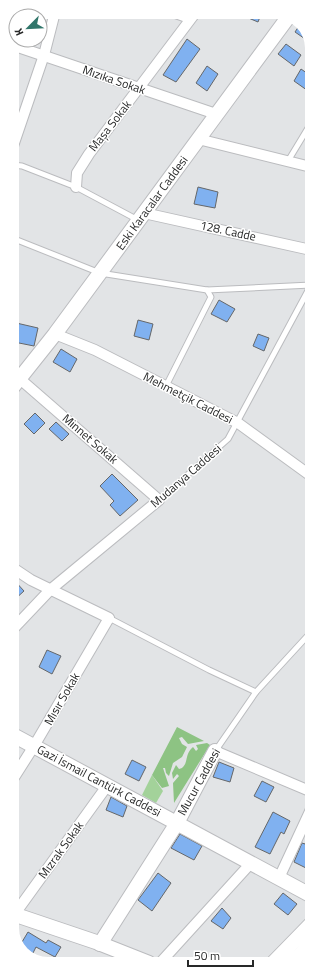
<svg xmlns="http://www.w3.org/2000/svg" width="324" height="976" font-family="'Titillium Web',sans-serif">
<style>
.green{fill:#a3d29a}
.forest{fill:#8dc383}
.building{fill:#80b1f0;stroke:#656769}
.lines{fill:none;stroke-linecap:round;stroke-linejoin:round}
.lane-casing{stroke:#bbbcbf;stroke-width:7}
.street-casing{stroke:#bbbcbf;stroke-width:12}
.secondary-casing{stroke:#bbbcbf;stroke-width:16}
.lane{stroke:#fff;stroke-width:5}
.street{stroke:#fff;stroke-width:10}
.secondary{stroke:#fff;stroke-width:14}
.labels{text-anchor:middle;stroke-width:3;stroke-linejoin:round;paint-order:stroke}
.street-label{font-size:12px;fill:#282929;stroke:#fff}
</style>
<rect width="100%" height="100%" fill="#e2e4e6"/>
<!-- green -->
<path class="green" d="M152 775 163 791 156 803 142 795Z"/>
<!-- forest -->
<g class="forest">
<path d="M177 727 204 741 188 744 182 737 179 738 182 744 187 747 182 757 173 763 169 776 166 773 165 768H163L169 786 162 788 152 775Z"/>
<path d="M207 743 210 745 174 803 173 783 179 776 177 774 173 779 172 773 176 765 179 769 182 768C189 762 184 755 193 747L196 751 198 749 196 745Z"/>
</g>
<!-- building -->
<g class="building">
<path d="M234 12H262L258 22Z"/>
<path d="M301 23 311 39V43L295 32Z"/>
<path d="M187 39 200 49 176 82 163 75Z"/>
<path d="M286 44 301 55 294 66 278 54Z"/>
<path d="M207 66 218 74 207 91 196 83Z"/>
<path d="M301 69 311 76V93L294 81Z"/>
<path d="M198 187 218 192 215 208 194 204Z"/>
<path d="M219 300 235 309 227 322 211 314Z"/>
<path d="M138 320 153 324 149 340 134 336Z"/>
<path d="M12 322 38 328 34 346 14 342 16 336 12 335Z"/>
<path d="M258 334 269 338 264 351 253 346Z"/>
<path d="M61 349 77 359 70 372 53 362Z"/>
<path d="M35 413 45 423 34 434 24 424Z"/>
<path d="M56 422 69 434 62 441 49 429Z"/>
<path d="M112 474 138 500 120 516 110 505 114 501 100 486Z"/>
<path d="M13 579 24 591 13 601Z"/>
<path d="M47 650 61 656 52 674 39 667Z"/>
<path d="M132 760 146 767 139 781 125 774Z"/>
<path d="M219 762 234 768 230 782 213 777Z"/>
<path d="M262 781 274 787 266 802 254 796Z"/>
<path d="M111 797 127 806 123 817 106 810Z"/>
<path d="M273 812 290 821 284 834 281 832 270 854 255 847Z"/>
<path d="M312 830V871L294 862 302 843 305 844Z"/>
<path d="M180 834 202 846 194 860 171 848Z"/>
<path d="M158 873 171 883 152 911 138 900Z"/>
<path d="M283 893 297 904 288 915 274 904Z"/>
<path d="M222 908 231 918 223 929 211 921Z"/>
<path d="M28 932 46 943 48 940 61 947 55 957 36 947 31 957 22 952 19 947Z"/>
</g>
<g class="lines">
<defs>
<g id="lane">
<path d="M165 12 190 21"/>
<path d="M288 161 311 123"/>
<path d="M12 165 22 166 76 187 138 220"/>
<path d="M12 238 100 273 207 290 311 285"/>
<path d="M166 386 211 297 207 290"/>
<path d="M159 500 228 439 311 285"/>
<path d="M109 618 209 670 256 692"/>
<path d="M216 750 256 692 312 631"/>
</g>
<g id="street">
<path d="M12 45 216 114"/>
<path d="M198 139 311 167"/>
<path d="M12 149 44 55 55 12"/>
<path d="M76 187 77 173 89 154 196 12"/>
<path d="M144 213 311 250"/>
<path d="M55 334 95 350 238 423 311 476"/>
<path d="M13 568 31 580 109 618 34 746 13 779"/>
<path d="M13 629 50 590 159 500 20 379"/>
<path d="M215 751 312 792"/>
<path d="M279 878 312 807"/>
<path d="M14 915 107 786"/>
<path d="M160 963 251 863"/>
</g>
<g id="secondary">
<path d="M12 388 55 334 289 16"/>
<path d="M13 735 312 896"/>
<path d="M13 914 96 942 149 963"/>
<path d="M100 944 177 823 215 751"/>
<path d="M273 963 312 923"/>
</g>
</defs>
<!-- lane casing -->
<use href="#lane" class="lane-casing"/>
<!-- street casing -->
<use href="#street" class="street-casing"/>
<!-- secondary casing -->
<use href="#secondary" class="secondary-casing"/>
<!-- lane -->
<use href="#lane" class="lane"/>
<!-- street -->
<use href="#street" class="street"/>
<!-- secondary -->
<use href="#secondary" class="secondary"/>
</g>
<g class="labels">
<!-- street labels -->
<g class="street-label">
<text transform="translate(114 80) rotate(19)" y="4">Mızıka Sokak</text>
<text transform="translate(110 126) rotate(-52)" y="4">Maşa Sokak</text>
<text transform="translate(152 203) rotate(-54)" y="4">Eski Karacalar Caddesi</text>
<text transform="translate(228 231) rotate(12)" y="4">128. Cadde</text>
<text transform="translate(188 398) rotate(27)" y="4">Mehmetçik Caddesi</text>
<text transform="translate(90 439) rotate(41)" y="4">Minnet Sokak</text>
<text transform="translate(186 476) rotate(-41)" y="4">Mudanya Caddesi</text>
<text transform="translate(62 699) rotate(-60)" y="4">Mısır Sokak</text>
<text transform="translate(99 781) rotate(28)" y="4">Gazi İsmail Cantürk Caddesi</text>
<text transform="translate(199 782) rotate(-61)" y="4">Mucur Caddesi</text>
<text transform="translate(61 850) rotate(-54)" y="4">Mızrak Sokak</text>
</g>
</g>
<!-- crop -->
<path d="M0 0H324V976H0ZM48 19H276A29 29 0 0 1 305 48V928A29 29 0 0 1 276 957H48A29 29 0 0 1 19 928V48A29 29 0 0 1 48 19Z" fill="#fff" fill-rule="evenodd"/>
<!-- north arrow -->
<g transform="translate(28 28) rotate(246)"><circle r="19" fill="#ffffff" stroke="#a9a9a9"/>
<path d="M0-3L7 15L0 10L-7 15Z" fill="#31766b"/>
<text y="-6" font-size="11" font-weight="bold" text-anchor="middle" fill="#282929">K</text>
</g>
<!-- scale -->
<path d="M188 960v6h65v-6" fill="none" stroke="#282929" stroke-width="2"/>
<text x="194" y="960" font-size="12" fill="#282929" stroke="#ffffff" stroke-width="3" paint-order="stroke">50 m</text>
</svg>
